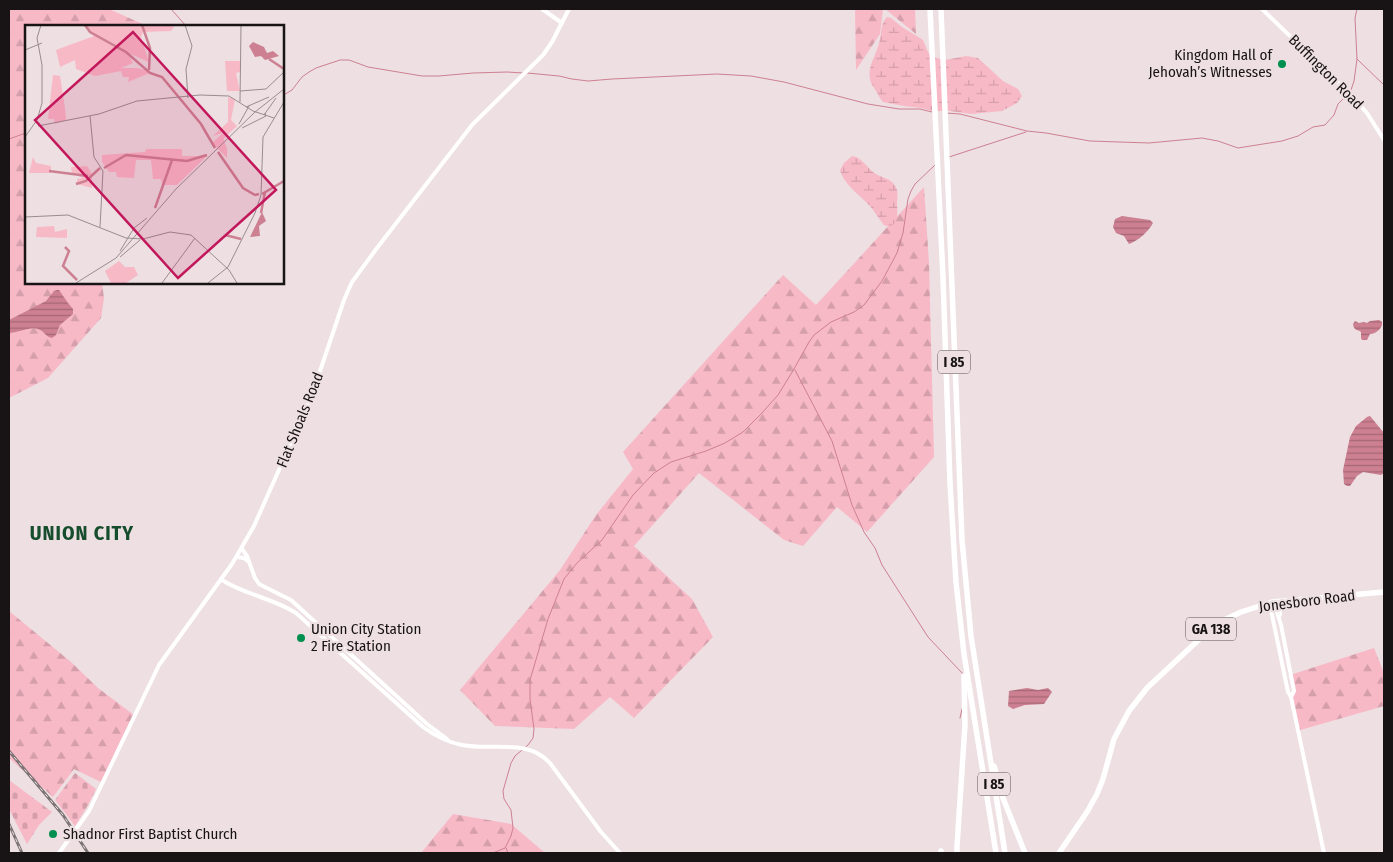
<svg xmlns="http://www.w3.org/2000/svg" width="1393" height="862" font-family="'Fira Sans Condensed',sans-serif">
<style>
.forest{fill:url(#forest-firs)}
.wetland{fill:url(#wetland-marsh)}
.cemetery{fill:url(#cemetery-stones)}
.water{fill:url(#water-rules)}
.lines{fill:none;stroke-linecap:round;stroke-linejoin:round}
.stream{stroke:#cd8092;stroke-width:1}
.minor{stroke:#fff;stroke-width:4}
.highway{stroke:#fff;stroke-width:5.5}
.rail-casing{stroke:#7c7374;stroke-width:3}
.rail{stroke:#eddfe2;stroke-width:1;stroke-dasharray:4;stroke-linecap:butt}
.poi-dot{fill:#008f4e;stroke:#eddfe2;stroke-width:2}
.labels{text-anchor:middle;stroke-width:4.5;stroke-linejoin:round;paint-order:stroke}
.shield{fill:#eddfe2;stroke:#585052;stroke-width:1}
.shield-label{font-size:14px;font-weight:bold;fill:#181314}
.poi-label{font-size:15px;fill:#181314;stroke:#eddfe2;text-anchor:start}
.street-label{font-size:15px;fill:#181314;stroke:#eddfe2}
.district-label{font-size:20px;font-weight:bold;letter-spacing:1px;fill:#154d2d;stroke:#eddfe2}
.inset-river{fill:none;stroke:#cd8092;stroke-width:2.5}
.inset-road{fill:none;stroke:#988d90;stroke-width:1}
.view{fill:#c2185b;fill-opacity:0.15;stroke:#c2185b;stroke-width:2.5}
.inset-edge{fill:none;stroke:#181314;stroke-width:2.5}
</style>
<defs>
<pattern id="forest-firs" width="22" height="20" patternUnits="userSpaceOnUse" patternTransform="scale(1.25)"><rect width="22" height="20" fill="#f8b9c7"/><path d="M5 1l3.5 6h-7zM16 11l3.5 6h-7z" fill="#d49eaa"/></pattern>
<pattern id="wetland-marsh" width="20" height="14" patternUnits="userSpaceOnUse" patternTransform="scale(1.25)"><rect width="20" height="14" fill="#f8b9c7"/><path d="M1 5h8M5 5V1M11 12h8M15 12V8" fill="none" stroke="#d49eaa"/></pattern>
<pattern id="cemetery-stones" width="16" height="16" patternUnits="userSpaceOnUse" patternTransform="scale(1.25)"><rect width="16" height="16" fill="#f8b9c7"/><path d="M2 7V4a2 2 0 0 1 4 0v3zM10 15v-3a2 2 0 0 1 4 0v3z" fill="#d49eaa"/></pattern>
<pattern id="water-rules" width="6" height="5" patternUnits="userSpaceOnUse" patternTransform="scale(1.25)"><rect width="6" height="5" fill="#cd8092"/><path d="M0 2.5h6" fill="none" stroke="#a56876"/></pattern>
</defs>
<rect width="100%" height="100%" fill="#eddfe2"/>
<!-- forest -->
<g class="forest">
<path d="M9 9H109L147 26H26V282L102 283 104 298 101 318 48 378 9 398Z"/>
<path d="M855 9H883L880 34 856 70Z"/>
<path d="M885 9H915L916 34Z"/>
<path d="M924 187 929 263 934 457 867 532 837 507 803 546 784 540 699 473 634 546 692 599 713 637 634 718 610 697 574 729 495 726 460 690 560 570 596 515 633 469 623 452 783 275 816 305Z"/>
<path d="M9 611 71 662 98 688 134 715 103 783 74 769 53 797 9 758Z"/>
<path d="M1374 648 1384 673V706L1297 731 1290 675Z"/>
<path d="M453 814 511 824 545 853H421Z"/>
</g>
<!-- wetland -->
<g class="wetland">
<path d="M887 17 891 18 902 27 920 38 923 40 928 52 933 57 945 60 966 56 978 58 1003 81 1018 89 1022 96 1017 103 1002 111 971 114 950 111H933L921 108 904 106 883 102C879 98 878 93 874 88 862 71 877 57 880 39 882 31 880 24 887 17Z"/>
<path d="M852 156C861 157 866 166 873 172 880 178 890 177 895 186 899 191 897 198 897 204 898 213 898 231 884 225 879 219 875 212 870 206 860 195 844 185 840 170L844 163Z"/>
</g>
<!-- cemetery -->
<g class="cemetery">
<path d="M75 773 96 789 88 805 75 826 55 800Z"/>
<path d="M9 780 52 812 39 825 27 844 9 809Z"/>
</g>
<!-- water -->
<g class="water">
<path d="M1122 216 1150 220 1153 223C1149 231 1138 241 1129 244L1124 236 1116 233 1113 227 1115 219Z"/>
<path d="M57 290H59L68 303 73 309V314L60 325 56 335 52 338C46 337 44 331 38 329 31 326 17 333 9 333V320L46 301 54 291Z"/>
<path d="M1379 320 1382 322C1383 328 1376 334 1370 334L1367 340H1362L1361 338V332C1357 329 1354 331 1353 324L1355 321 1359 323 1364 322 1367 323 1370 321Z"/>
<path d="M1370 416 1384 433V473L1381 475 1363 472 1357 476 1350 486H1347L1344 484 1343 470 1350 437 1356 426 1367 417Z"/>
<path d="M1027 688 1038 690 1048 688 1052 692 1044 704 1025 705 1013 709 1008 706 1009 691Z"/>
</g>
<g class="lines">
<!-- stream -->
<g class="stream">
<path d="M171 9 186 26"/>
<path d="M1357 59 1384 85"/>
<path d="M527 73 559 76 572 79 588 81 612 79 717 74 751 76 784 82 868 104 899 109H920L932 112"/>
<path d="M1351 90 1354 81 1357 59 1355 18 1357 9"/>
<path d="M282 96 292 90 302 77 309 72 316 68 340 60H349L368 67 422 76H439L473 73 507 72 523 73"/>
<path d="M946 113 960 114 1027 131 1046 133 1090 141 1149 143 1202 138 1218 141 1238 148 1282 141 1298 136 1313 127 1325 125 1334 115 1338 104 1347 95"/>
<path d="M9 139 26 133"/>
<path d="M949 157 1026 132"/>
<path d="M795 370 832 441 852 505 864 532 875 548 882 565 928 637 963 674"/>
<path d="M960 718 962 709"/>
<path d="M506 848 508 853"/>
<path d="M493 853 505 848 511 836 513 828 511 810 504 799 503 791 511 763 515 756 528 745 533 738 534 729 530 699V680L548 619 564 579 577 563 602 540 633 495 654 473 671 462 706 451 725 443 743 432 761 414 778 395 794 369 809 342 814 335 831 322 854 312 864 305 882 281 897 253 903 233 908 199 911 191 915 184 935 165"/>
</g>
<!-- minor -->
<g class="minor">
<path d="M542 9 562 23"/>
<path d="M1262 9 1352 96 1367 113 1384 140"/>
<path d="M242 549 247 556 255 578 259 584 291 600 427 724 447 739"/>
<path d="M237 557 244 558 249 562"/>
<path d="M222 580C245 595 273 598 296 613L423 727C435 736 447 742 462 745 492 751 527 738 550 763L601 832 620 853"/>
<path d="M1272 602 1271 610 1288 692 1291 697 1324 853"/>
<path d="M1272 602 1276 609 1281 625 1294 691 1291 697"/>
<path d="M1280 615V609L1288 601"/>
<path d="M59 853 89 811 159 665 232 564 254 526 311 398 344 300 352 282 377 248 472 125 543 55 552 42 569 9"/>
</g>
<!-- highway -->
<g class="highway">
<path d="M930 9 943 277 950 483 956 582 964 654 996 853"/>
<path d="M941 9 962 540 971 636 1005 853"/>
<path d="M994 766 1003 798 1025 853"/>
<path d="M941 851V853"/>
<path d="M957 853V846L965 725 964 676"/>
<path d="M1059 853 1087 812 1097 794 1103 779 1114 739 1129 711 1147 688 1207 632 1224 620 1241 612 1272 602 1384 592"/>
</g>
<defs>
<g id="rail">
<path d="M9 751 63 815 88 853"/>
<path d="M9 824 22 853"/>
</g>
</defs>
<!-- rail casing -->
<use href="#rail" class="rail-casing"/>
<!-- rail -->
<use href="#rail" class="rail"/>
</g>
<!-- markers -->
<g class="poi-dot">
<circle cx="1282" cy="64" r="5"/>
<circle cx="301" cy="638" r="5"/>
<circle cx="53" cy="834" r="5"/>
</g>
<g class="labels">
<!-- shield labels -->
<g class="shield">
<rect x="938" y="350.5" width="32" height="23" rx="4"/>
<rect x="1186" y="617.5" width="50" height="23" rx="4"/>
<rect x="978" y="772.5" width="32" height="23" rx="4"/>
</g>
<g class="shield-label">
<text x="954" y="367">I 85</text>
<text x="1211" y="634">GA 138</text>
<text x="994" y="789">I 85</text>
</g>
<!-- poi labels -->
<g class="poi-label">
<text x="1272" y="60" text-anchor="end">Kingdom Hall of<tspan x="1272" dy="17">Jehovah’s Witnesses</tspan></text>
<text x="311" y="634">Union City Station<tspan x="311" dy="17">2 Fire Station</tspan></text>
<text x="63" y="839">Shadnor First Baptist Church</text>
</g>
<!-- street labels -->
<g class="street-label">
<text transform="translate(1326 72) rotate(45)" y="5">Buffington Road</text>
<text transform="translate(300 420) rotate(-68)" y="5">Flat Shoals Road</text>
<text transform="translate(1307 601) rotate(-7)" y="5">Jonesboro Road</text>
</g>
<!-- district labels -->
<g class="district-label">
<text x="82" y="540">UNION CITY</text>
</g>
</g>
<!-- overview -->
<g transform="translate(25 25)">
<rect width="259" height="259" fill="#eddfe2"/>
<path d="M61 0H145L149 2 146 6 118 7 116 12 124 37 103 28 108 38 96 43H113L127 47 103 57 104 52H98L96 46 70 51 51 44 50 35 35 42 31 25 69 11ZM200 36H216L215 47 211 48 215 66H202ZM28 50 35 51 40 83 41 95 30 99 29 94H23ZM203 72 210 74 206 95 212 101 198 114 197 108 188 111 203 97ZM121 124H157V131H182L152 160H137L136 154H128L126 135H111L109 153 92 152 91 147H84L77 137V130L120 127ZM8 132 11 138 26 141V148H4ZM62 141 67 149V163L52 159V154L58 153 47 148 46 142ZM29 201 30 207 42 204V213L11 212 12 202ZM94 236 100 242H109L113 250 101 258H86L80 246Z" fill="#f8b9c7"/>
<path d="M197 109 202 124V133L187 118Z" fill="#f8b9c7"/>
<path d="M228 17 239 22 242 28 248 26 254 31 240 35 236 31 230 32 224 21ZM237 187 241 196 234 201 235 211 225 212Z" fill="#cd8092"/>
<path class="inset-river" d="M60 0 65 7 101 27 125 48 137 52 176 99 190 123M117 0 125 23 124 45M244 34 259 44M193 127 218 163 230 170 234 169M79 143 101 130 162 136 182 130M24 146 63 151M51 159 61 156 75 143M237 169 259 156M130 183 147 135M236 188 240 167M200 210 216 214M40 222 44 226 38 241 52 255"/>
<path class="inset-road" d="M160 0 167 21 161 44 163 73M0 25 17 18M215 66 241 64 259 47M215 77 216 0M221 82 244 72M239 90 251 73M65 91 69 132 78 146 75 202M214 99 224 81M13 101 74 89 112 76 175 70 204 71 228 86 249 93M217 103 241 91 240 88M0 112 12 95 17 78V40L12 13 16 0M0 192 43 190 101 213M101 213 118 214 145 207 166 210 204 245 212 258M95 226 109 203 122 193M95 232 115 215M51 258 91 233 151 164 230 87 259 64M137 258 170 213M183 258 203 242 230 188 236 170 238 112 259 77"/>
<path class="view" d="M108 7 251 165 153 253 10 95Z"/>
<rect width="259" height="259" class="inset-edge"/>
</g>
<!-- border -->
<rect width="1393" height="862" fill="none" stroke="#181314" stroke-width="20"/>
</svg>
